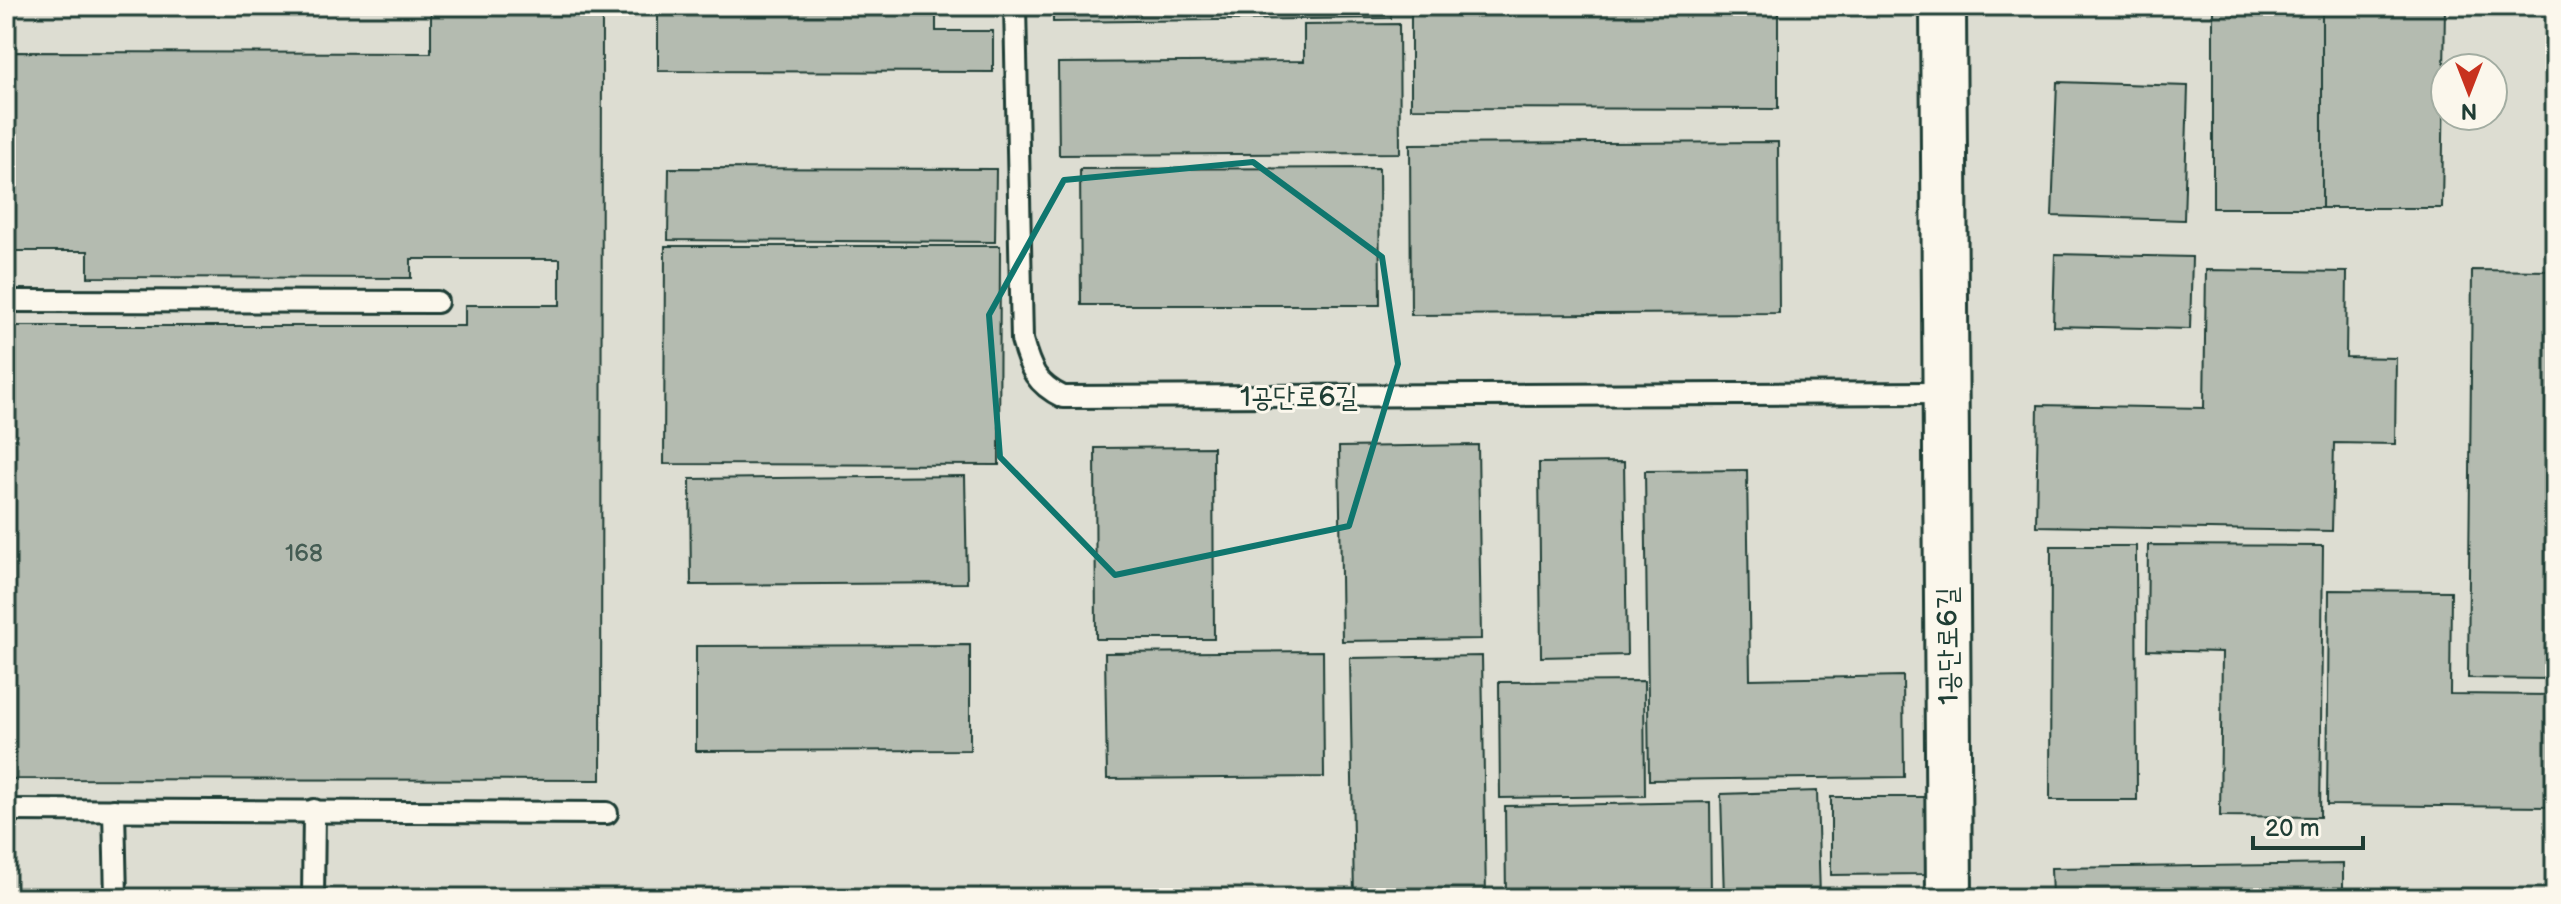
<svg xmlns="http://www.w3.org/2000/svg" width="2561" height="904" font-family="'Balsamiq Sans','Poor Story',sans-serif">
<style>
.built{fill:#ddddd2;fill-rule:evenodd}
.building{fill:#b4bbb0;stroke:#1f3d34;stroke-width:2}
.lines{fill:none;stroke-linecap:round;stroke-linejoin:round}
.service-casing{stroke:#1f3d34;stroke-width:26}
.tertiary-casing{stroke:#1f3d34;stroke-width:50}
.service{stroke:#fbf7ec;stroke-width:20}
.tertiary{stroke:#fbf7ec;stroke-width:44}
.marked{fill:none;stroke:#0f766e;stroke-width:6;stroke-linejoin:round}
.labels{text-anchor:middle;stroke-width:6;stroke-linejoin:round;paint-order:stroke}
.number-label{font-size:24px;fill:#445c53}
.street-label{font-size:28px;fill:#1f3d34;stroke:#fbf7ec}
</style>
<rect width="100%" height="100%" fill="#eeece1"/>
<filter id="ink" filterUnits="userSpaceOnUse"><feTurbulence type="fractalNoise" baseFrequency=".0125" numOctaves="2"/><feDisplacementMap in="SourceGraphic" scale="16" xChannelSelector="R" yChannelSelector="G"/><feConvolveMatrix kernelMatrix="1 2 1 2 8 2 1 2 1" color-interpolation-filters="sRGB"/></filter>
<g filter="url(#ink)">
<!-- built -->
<path class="built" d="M6 6H2555V898H6ZM2445 68H2493V116H2445Z"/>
<!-- building -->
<g class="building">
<path d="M12 6H99V8L12 7Z"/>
<path d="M431 6H602L601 780 6 779V326H465V305H560V259H411V278L88 277V251H6V52L431 53Z"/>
<path d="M658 6H936V31H993V72L658 71Z"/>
<path d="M1053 6H1391V18L1053 22Z"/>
<path d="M1411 6 1778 7V109L1411 108Z"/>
<rect x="2213" y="6" width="109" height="202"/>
<path d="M2322 6H2445L2442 208H2322Z"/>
<rect x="2519" y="6" width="36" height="2"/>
<path d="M1399 24 1400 153 1059 155 1058 63 1304 61V25Z"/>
<path d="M2057 82 2188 86 2184 220 2052 216Z"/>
<path d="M1778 142 1779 313 1411 315 1410 144Z"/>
<path d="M669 168 996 169 995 242 668 240Z"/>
<path d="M1379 168 1380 305H1081L1080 169Z"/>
<path d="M665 246H1000L999 465 664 464Z"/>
<path d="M2055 254 2192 257 2190 329 2053 326Z"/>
<path d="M2206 270 2347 272 2346 357 2396 358 2395 444 2334 443 2332 531 2036 526 2038 405 2204 408Z"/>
<path d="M2472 270 2555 271V679L2468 678Z"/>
<path d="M1478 445 1481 639 1342 641 1339 447Z"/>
<path d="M1213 447 1214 639H1096L1095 448Z"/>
<path d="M1624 462 1627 655 1541 657 1539 463Z"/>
<path d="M1747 470 1750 679 1903 676 1904 777 1649 780 1645 471Z"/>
<path d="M965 476 967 583 691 585 690 479Z"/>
<path d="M2148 545 2323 546 2320 817 2220 816 2222 652 2147 650Z"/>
<path d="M2051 546H2136L2137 800H2050Z"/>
<path d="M2329 590 2451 591 2450 694 2555 695V807L2327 805Z"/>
<path d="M970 645V750L696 751V646Z"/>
<path d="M1323 651 1324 777 1107 779 1105 653Z"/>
<path d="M1482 656 1486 898H1354L1350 658Z"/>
<path d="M1644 681 1645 796 1500 798 1499 682Z"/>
<path d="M1817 791 1820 898H1724L1721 794Z"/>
<path d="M1831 797H1925L1926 874 1831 875Z"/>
<path d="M1710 802 1711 898H1506L1505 806Z"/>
<rect x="2551" y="860" width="4" height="38"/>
<path d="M2343 864V898H2052L2051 868Z"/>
</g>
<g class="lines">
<defs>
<g id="service">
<path d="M1015 6 1022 340C1030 369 1036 384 1063 397L1944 393"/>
<path d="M6 301 437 302"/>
<path d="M6 810 607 813"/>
<path d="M114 810 116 898"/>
<path d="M313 898 314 810"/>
</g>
<path id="tertiary" d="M1943 6 1949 898"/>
</defs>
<!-- service casing -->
<use href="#service" class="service-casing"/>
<!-- tertiary casing -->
<use href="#tertiary" class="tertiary-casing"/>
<!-- service -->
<use href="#service" class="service"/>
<!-- tertiary -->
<use href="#tertiary" class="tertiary"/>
</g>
</g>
<!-- marked area -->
<path class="marked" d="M1253 162 1382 257 1398 364 1349 526 1115 575 1000 457 989 315 1064 180Z"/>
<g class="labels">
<!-- number labels -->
<g class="number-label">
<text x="304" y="561">168</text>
</g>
<!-- street labels -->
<g class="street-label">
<text x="1299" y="406">1공단로6길</text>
<text transform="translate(1947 646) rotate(-91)" y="10">1공단로6길</text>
</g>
</g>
<!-- margin -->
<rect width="2561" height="904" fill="none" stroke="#fbf7ec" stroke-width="32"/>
<rect x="16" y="16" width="2529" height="872" fill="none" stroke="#1f3d34" stroke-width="3" filter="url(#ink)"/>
<!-- north arrow -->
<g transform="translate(2469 92) rotate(180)"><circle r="38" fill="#fbf7ec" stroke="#a3ada2" stroke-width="2"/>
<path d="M0-6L14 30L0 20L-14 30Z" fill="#c8321e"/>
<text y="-12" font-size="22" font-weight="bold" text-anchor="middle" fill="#1f3d34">N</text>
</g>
<!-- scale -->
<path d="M2253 836v12h110v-12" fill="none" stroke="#1f3d34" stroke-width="4"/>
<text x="2265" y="836" font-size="24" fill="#1f3d34" stroke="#fbf7ec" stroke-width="6" paint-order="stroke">20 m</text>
</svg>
